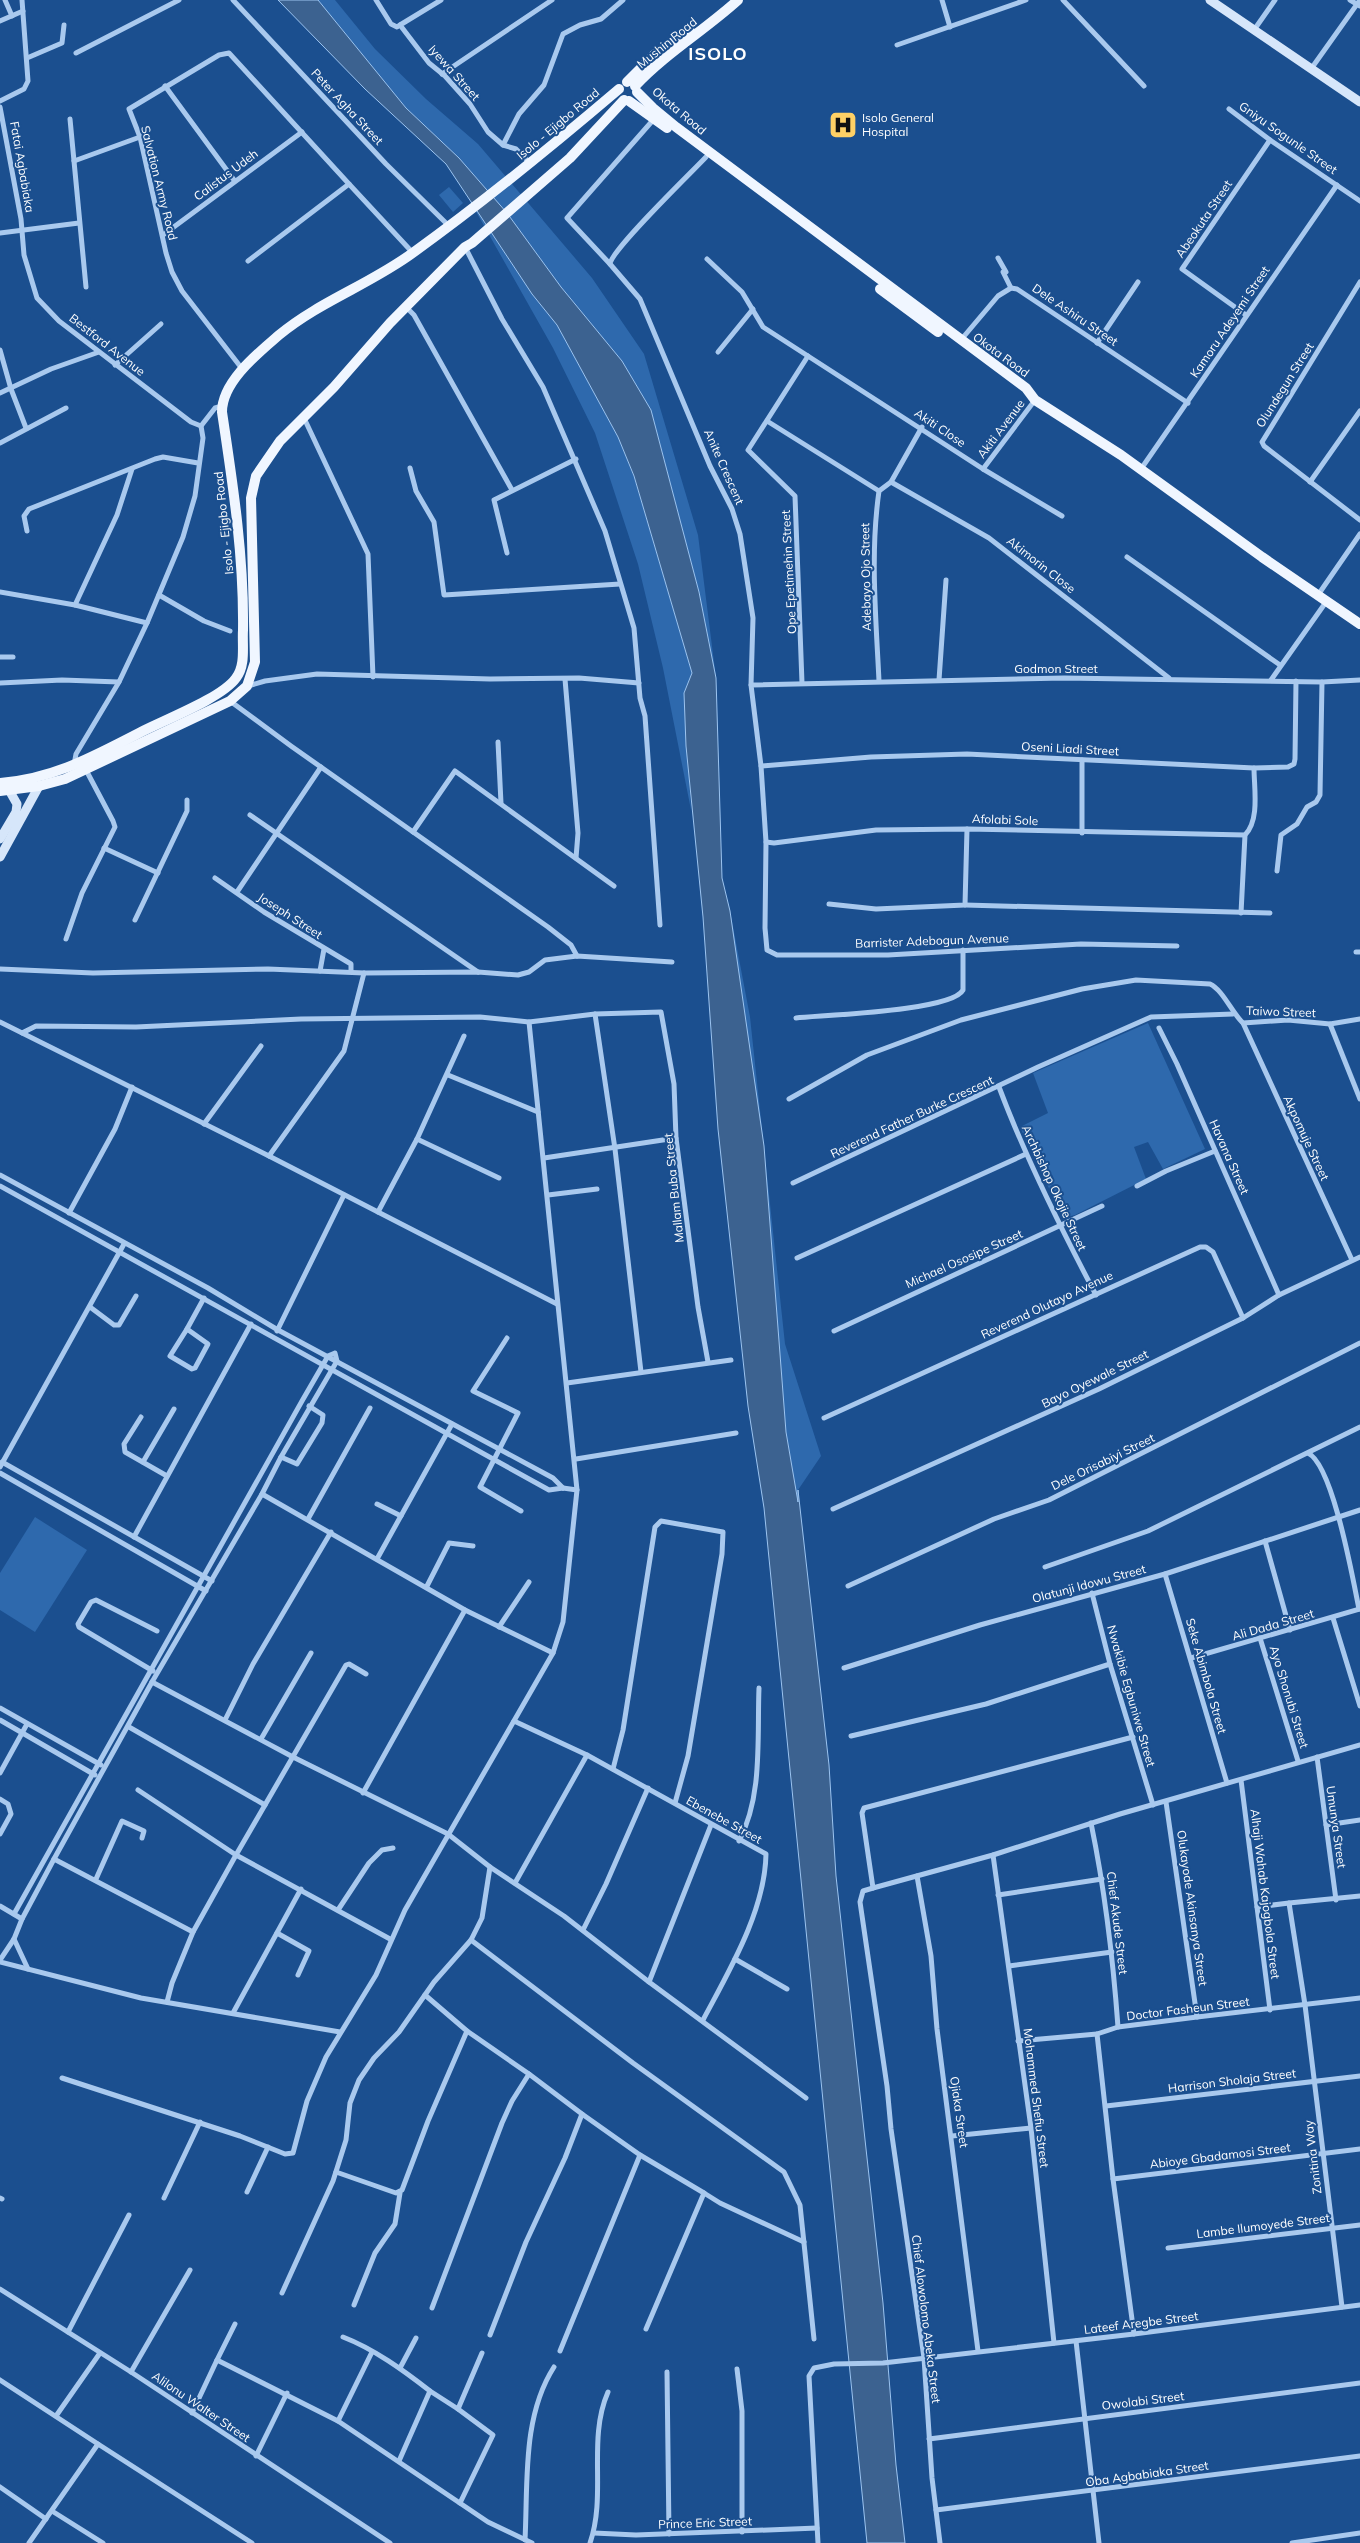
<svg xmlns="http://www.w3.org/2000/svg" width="1360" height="2543" font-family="Mulish,sans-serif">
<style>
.green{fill:#2e69ad}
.water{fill:#3c6290;stroke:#9cc4f0}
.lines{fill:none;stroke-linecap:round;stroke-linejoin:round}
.street{stroke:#a9c9ee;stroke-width:5}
.secondary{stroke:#d6e6fa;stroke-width:9}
.primary{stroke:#f0f6ff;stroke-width:10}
.labels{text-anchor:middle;stroke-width:4;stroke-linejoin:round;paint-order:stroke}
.street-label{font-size:12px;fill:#fff;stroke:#1b4f8f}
.poi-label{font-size:12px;fill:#fff;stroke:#1b4f8f;text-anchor:start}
.district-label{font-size:18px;font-weight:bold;letter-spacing:1px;fill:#fff;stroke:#1b4f8f}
</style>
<rect width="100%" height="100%" fill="#1b4f8f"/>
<!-- green -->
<g class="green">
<path d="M318 0H335L375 49 426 99 478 144 592 278 644 354 698 535 716 678 699 592 651 410 622 361 561 287 507 213 459 158 406 108Z"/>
<path d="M449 187 463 203 453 212 439 195Z"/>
<path d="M470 201 532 294 557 325 618 437 634 477 692 673 684 693 691 810 663 668 638 564 595 433 553 348Z"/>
<path d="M730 911 750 1017 785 1344 821 1456 798 1490V1506L786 1432Z"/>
<path d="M1148 1023 1205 1149 1163 1169 1148 1142 1134 1147 1146 1179 1075 1215 1063 1218 1020 1127 1048 1113 1033 1073Z"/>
<path d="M35 1517 87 1550 35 1632 0 1610V1573Z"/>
</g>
<!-- water -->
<path class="water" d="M278 0H318L406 108 459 158 507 213 561 287 622 361 651 410 699 592 716 678 722 878 730 911 764 1146 786 1432 798 1502V1490L829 1765 836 1876 883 2303 896 2465 905 2543H867L764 1508 748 1406 718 1129 703 917 686 746 684 693 692 673 634 476 618 437 557 325 532 294 446 164 365 89Z"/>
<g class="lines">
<!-- street -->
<g class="street">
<path d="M5 0 12 16"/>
<path d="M233 0 386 164 449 226"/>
<path d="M376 0 391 24 397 27 400 25"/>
<path d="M441 0 400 25 429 63 445 76 470 104 488 132 503 145 516 149 531 164"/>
<path d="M942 0 950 27"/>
<path d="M1063 0 1144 86"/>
<path d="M1350 0 1360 6"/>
<path d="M0 21 23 11"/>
<path d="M1254 30 1275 0"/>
<path d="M897 45 1026 0"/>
<path d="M76 53 179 0"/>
<path d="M27 58 62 43 64 25"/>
<path d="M1311 69 1360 0"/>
<path d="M442 74 552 0"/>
<path d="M165 86 234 180"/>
<path d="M0 101 24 89 28 81 22 0"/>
<path d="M0 107 21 219 24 255 37 298 59 321 191 422 201 426 215 408 222 406"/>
<path d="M1229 109 1270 140 1360 201"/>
<path d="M70 119 86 287"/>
<path d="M503 145 519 114 544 85 563 34 580 25 601 19 623 0"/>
<path d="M706 157C692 172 611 250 610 264L640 299 710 466 732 509 740 534 753 618 751 685 761 766 766 842 765 928 767 950 777 955H888L1081 944 1177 946"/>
<path d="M74 161 140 137"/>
<path d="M0 233 79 223"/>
<path d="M163 235 302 132"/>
<path d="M465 247 502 319 543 387 605 531 634 628 640 698 645 716 660 925"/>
<path d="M998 258 1006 272H1003L1011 288"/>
<path d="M707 259 742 292 763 327 983 469 1062 516"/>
<path d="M248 261 349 184 413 253"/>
<path d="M610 264 567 218 654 119"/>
<path d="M1360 282 1262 442 1264 446 1360 520"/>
<path d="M406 307 414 315 512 490"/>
<path d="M1246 315 1182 269 1270 140"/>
<path d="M960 341 998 296 1011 288 1017 289 1188 403"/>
<path d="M1097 343 1138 282"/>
<path d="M0 350 11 389 26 428"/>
<path d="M718 352 753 309"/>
<path d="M115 365 161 324"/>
<path d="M243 370 182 291 172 272 166 253 140 137 129 109 219 55 229 53 349 184"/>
<path d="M0 393 51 369 99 352"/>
<path d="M304 418 368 554 373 677"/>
<path d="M767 421 879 491"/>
<path d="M0 443 66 408"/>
<path d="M410 468 416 491 434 522 444 595 620 584"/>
<path d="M983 469 1035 400"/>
<path d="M1141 469 1337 185"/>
<path d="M891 482 989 538 1169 678"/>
<path d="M1310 482 1360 411"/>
<path d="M27 531 24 516 29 509 155 459 163 457 198 463"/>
<path d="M507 553 494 500 576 459"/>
<path d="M1127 557 1280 665"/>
<path d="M0 592 75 605 147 623"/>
<path d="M159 595 204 621 230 631"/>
<path d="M1318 595 1360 534"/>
<path d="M75 605 117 515 132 469"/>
<path d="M0 657H13"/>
<path d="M565 679 578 833 576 858"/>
<path d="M939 680 946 580"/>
<path d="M1271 680 1326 602"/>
<path d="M879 681C876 618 870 554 879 491L891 482 922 427"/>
<path d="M0 683 62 680 119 682"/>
<path d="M802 683 795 496 748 450 808 356"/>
<path d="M751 685 1064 678 1322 682 1360 680"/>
<path d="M248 686 265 681 317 674 490 679 579 678 639 683"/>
<path d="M230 701 291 746 548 927 571 945 577 956"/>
<path d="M498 742 501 803"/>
<path d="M1082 760V833"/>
<path d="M74 765 76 754 119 682 147 623 183 537 195 496 203 438 201 426"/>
<path d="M761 766 871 757 967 754 1254 768 1288 767 1294 764 1295 759 1296 681"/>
<path d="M250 815 478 972"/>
<path d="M413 832 455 771 614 886"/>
<path d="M766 842 774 843 876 830 967 829 1245 835"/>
<path d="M104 848 158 873"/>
<path d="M1277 871 1281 835 1297 824 1307 807 1316 802 1320 795 1322 682"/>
<path d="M215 878 264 912 351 964V971"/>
<path d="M237 892 321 767"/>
<path d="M829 904 876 909 965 905 967 829"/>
<path d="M965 905 1270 913"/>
<path d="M1241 913 1245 835C1260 820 1254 788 1254 768"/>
<path d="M135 920 187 811V800"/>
<path d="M66 939 82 893 115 827 113 821 86 770"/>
<path d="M1356 952H1360"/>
<path d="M0 969 93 973 268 969 364 973 478 972 518 975 529 972 545 960 577 956 672 962"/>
<path d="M320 971 324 949"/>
<path d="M595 1014 615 1149 641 1372"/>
<path d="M796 1018C824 1015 952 1011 963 990V950"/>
<path d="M0 1022 269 1156 557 1304"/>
<path d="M1243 1023 1352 1260"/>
<path d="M1330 1024 1360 1099"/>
<path d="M1159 1028 1177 1064 1279 1295"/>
<path d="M22 1033 36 1026 136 1027 301 1019 480 1017 529 1022 595 1014 661 1012 674 1084 676 1138 698 1307 708 1362"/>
<path d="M448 1075 538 1112"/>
<path d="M999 1087C1026 1159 1060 1227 1096 1295"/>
<path d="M789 1099 867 1055 961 1020 1082 989 1136 980 1210 984C1223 990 1232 1013 1243 1023L1288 1020 1330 1024 1360 1019"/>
<path d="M204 1124 261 1046"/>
<path d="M417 1139 499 1178"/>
<path d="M269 1156 344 1051 364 973"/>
<path d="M544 1158 676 1138"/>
<path d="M0 1175 208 1288 278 1330 553 1478 563 1488"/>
<path d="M793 1183 1038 1067 1151 1017 1233 1014"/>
<path d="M0 1186 549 1490 563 1488 577 1490"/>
<path d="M1137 1186 1166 1171 1215 1151"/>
<path d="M548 1195 597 1189"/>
<path d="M378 1212 417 1139 464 1036"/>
<path d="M69 1213 115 1129 132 1087"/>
<path d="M797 1258 1026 1154"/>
<path d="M90 1307 114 1325H119L136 1296"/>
<path d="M187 1329 208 1344 195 1368 192 1369 170 1356Z"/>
<path d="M187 1329 204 1298"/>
<path d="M277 1331 344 1195"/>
<path d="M834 1331 1102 1206"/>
<path d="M507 1338 473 1391 518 1413 480 1487 521 1511"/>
<path d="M567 1383 731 1360"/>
<path d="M141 1417 124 1444 125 1452 167 1476"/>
<path d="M824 1418 1200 1247H1206L1213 1252 1243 1318"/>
<path d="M1308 1453C1333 1465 1353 1580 1359 1609"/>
<path d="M281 1457 297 1464 322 1423 323 1415 309 1406"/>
<path d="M576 1459 736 1433"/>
<path d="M2 1462 212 1581"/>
<path d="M143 1462 174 1409"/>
<path d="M0 1467 124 1244"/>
<path d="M0 1473 206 1591"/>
<path d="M262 1494 465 1610 553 1653"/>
<path d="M377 1504 401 1516"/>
<path d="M833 1509 1099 1389 1243 1318 1279 1295 1360 1257"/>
<path d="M308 1519 370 1408"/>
<path d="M134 1537 251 1324"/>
<path d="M1265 1541 1290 1630"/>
<path d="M377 1559 452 1424"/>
<path d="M1045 1567 1148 1531 1360 1427"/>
<path d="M1165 1574 1227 1783"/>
<path d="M427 1586 449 1543 473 1546"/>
<path d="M848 1586 994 1519 1049 1500 1360 1343"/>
<path d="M1092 1593 1110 1664 1153 1805"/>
<path d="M1333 1618 1360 1706"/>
<path d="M499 1627 529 1582"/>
<path d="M1260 1638 1298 1761"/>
<path d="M1191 1658 1360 1609"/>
<path d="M844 1668 980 1625 1165 1574 1360 1510"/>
<path d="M153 1671 79 1627 78 1624 91 1602 96 1600 157 1631"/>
<path d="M366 1674 349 1664 346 1665 236 1855 390 1939"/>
<path d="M152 1682 293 1757 448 1834 490 1867 564 1916 649 1982 806 2098"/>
<path d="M0 1708 101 1765"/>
<path d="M0 1720 95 1775"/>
<path d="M225 1720 253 1664 331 1532"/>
<path d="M514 1721 587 1755 766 1854C765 1911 729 1971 703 2020"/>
<path d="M129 1727 265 1805"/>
<path d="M851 1736 986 1704 1110 1664"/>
<path d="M1133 1737 864 1808 862 1813 873 1888 993 1855 1120 1814 1360 1745"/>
<path d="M261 1739 311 1653"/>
<path d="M1317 1757 1336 1900"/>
<path d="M613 1769 623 1730 655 1527 661 1521 723 1532 722 1554 688 1756 675 1803"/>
<path d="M0 1773 27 1724"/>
<path d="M1241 1780 1270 2010"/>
<path d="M363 1793 465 1610"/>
<path d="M0 1799 8 1804 11 1814 0 1834"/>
<path d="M1166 1802 1197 2017"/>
<path d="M1091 1823C1105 1891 1113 1958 1118 2027"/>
<path d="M1326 1825 1360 1820"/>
<path d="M739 1841C763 1796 757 1738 759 1688"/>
<path d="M993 1855 1031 2128 1054 2343"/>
<path d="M54 1859 193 1932 236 1855 138 1790"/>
<path d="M917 1876 931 1956 937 2029 978 2351"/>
<path d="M96 1879 122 1821 144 1831 142 1838"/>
<path d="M515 1883 587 1755"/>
<path d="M873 1888 863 1891 860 1902 887 2086 891 2129 924 2358 932 2478 940 2543"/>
<path d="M998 1895 1102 1879"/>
<path d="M0 1906 22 1919"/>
<path d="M1257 1907 1289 1903"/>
<path d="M338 1910 369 1863 382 1850 393 1848"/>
<path d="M583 1930 606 1884 648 1788"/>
<path d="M277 1933 309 1951 298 1975"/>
<path d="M14 1939 28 1969"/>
<path d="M471 1940 633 2063 784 2172 800 2205 814 2339"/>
<path d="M735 1959 787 1989"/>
<path d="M0 1960 14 1939 22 1919 54 1859 152 1682 262 1494 281 1457 337 1361 335 1353 328 1356 302 1401 14 1914"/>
<path d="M0 1962 141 1998 340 2032"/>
<path d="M1009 1966 1112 1952"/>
<path d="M649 1982 711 1825"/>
<path d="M425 1995 467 2031 529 2074 582 2114 640 2155 704 2193 646 2329"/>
<path d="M167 2002 172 1983 193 1932"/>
<path d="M233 2013 301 1889"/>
<path d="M1097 2034 1113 2179 1134 2334"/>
<path d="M1018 2041 1097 2034 1118 2027 1197 2017 1360 1998"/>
<path d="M62 2078 240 2136 285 2154 293 2153 307 2101 326 2057 376 1975 405 1910 553 1653 563 1622 577 1490 529 1022"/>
<path d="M1106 2106 1360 2076"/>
<path d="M952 2136 1031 2128"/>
<path d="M336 2172 396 2193 402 2190 428 2121 467 2031"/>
<path d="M1113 2179 1360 2149"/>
<path d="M247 2192 268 2147"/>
<path d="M704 2193 720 2203 804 2242"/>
<path d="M0 2198 2 2199"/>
<path d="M164 2198 200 2122"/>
<path d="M1168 2248 1360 2225"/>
<path d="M0 2289 131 2372 390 2543"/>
<path d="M282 2293 333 2181 346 2140 350 2103 359 2080 374 2058 399 2032 434 1982 471 1940 482 1918 490 1867"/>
<path d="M354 2305 375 2253 395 2224 400 2193"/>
<path d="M1342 2307 1305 2005 1289 1903 1360 1896"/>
<path d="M432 2308 502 2123 512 2101 529 2074"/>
<path d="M68 2332 129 2215"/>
<path d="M490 2335 526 2242 565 2158 582 2114"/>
<path d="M343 2337C374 2349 403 2370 430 2391"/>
<path d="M1076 2341 1099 2543"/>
<path d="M560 2351 640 2155"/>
<path d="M217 2360 235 2324"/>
<path d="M400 2368 416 2338"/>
<path d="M737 2369 742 2411V2532"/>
<path d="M131 2372 190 2270"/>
<path d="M667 2372 669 2534"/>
<path d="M0 2380 98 2444"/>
<path d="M458 2409 493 2435 460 2503"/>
<path d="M192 2413 217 2360 338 2421 488 2522 532 2543"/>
<path d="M56 2416 100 2353"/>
<path d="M338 2421 372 2352"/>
<path d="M929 2439 1360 2383"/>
<path d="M256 2456 287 2393"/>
<path d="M399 2461 430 2391 458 2409 482 2353"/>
<path d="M0 2487 46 2519"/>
<path d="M936 2510 1360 2456"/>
<path d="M52 2511 103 2543"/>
<path d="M594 2533 636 2535 817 2528"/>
<path d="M525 2540C528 2482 522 2417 554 2367"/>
<path d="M29 2543 98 2444 252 2543"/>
<path d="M590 2543C607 2494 587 2440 608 2392"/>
<path d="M818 2543 809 2376 814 2368 834 2364 883 2363 1134 2334 1360 2305"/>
<path d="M1292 2543 1360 2533"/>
</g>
<!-- secondary -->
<g class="secondary">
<path d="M1210 0 1360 102"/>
<path d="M0 839 16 812 17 804 9 790"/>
<path d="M0 857 39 786"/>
</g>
<!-- primary -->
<g class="primary">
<path d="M627 82 654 55 690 31"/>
<path d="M635 86C666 53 705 30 738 0"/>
<path d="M637 92 653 108 676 127 1026 388 1035 400 1121 455 1262 557 1360 624"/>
<path d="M629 101 667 128"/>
<path d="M880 289 938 332"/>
<path d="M0 783C54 779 94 756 141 732 164 720 222 698 236 678 246 665 242 646 243 630 244 556 233 485 222 412 222 382 257 354 279 335 320 301 371 284 414 252 485 201 552 146 619 89"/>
<path d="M0 791 39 786 65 779 230 701 247 686 255 662 251 498 256 476 280 441 334 387 390 323 465 247 472 243 570 158 624 100"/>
</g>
</g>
<!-- icons -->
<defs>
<symbol id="hospital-square" viewBox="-11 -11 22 22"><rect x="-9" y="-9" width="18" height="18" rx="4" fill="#ffd166" stroke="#1b4f8f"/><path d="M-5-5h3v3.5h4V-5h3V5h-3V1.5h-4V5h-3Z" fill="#111"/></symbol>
</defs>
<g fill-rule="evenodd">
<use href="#hospital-square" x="827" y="109" width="32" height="32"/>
</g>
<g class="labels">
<!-- street labels -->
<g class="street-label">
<text transform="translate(667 43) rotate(-39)" y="4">Mushin Road</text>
<text transform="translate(454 73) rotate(48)" y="4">Iyewa Street</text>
<text transform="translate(347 107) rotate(47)" y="4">Peter Agha Street</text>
<text transform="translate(679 111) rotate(40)" y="4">Okota Road</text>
<text transform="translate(558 124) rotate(-40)" y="4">Isolo - Ejigbo Road</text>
<text transform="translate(1288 138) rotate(35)" y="4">Gniyu Sogunle Street</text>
<text transform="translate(22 167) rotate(80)" y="4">Fatai Agbabiaka</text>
<text transform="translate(226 175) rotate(-37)" y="4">Calistus Udeh</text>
<text transform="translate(159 183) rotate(76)" y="4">Salvation Army Road</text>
<text transform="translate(1204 219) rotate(-56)" y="4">Abeokuta Street</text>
<text transform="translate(1075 315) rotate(34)" y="4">Dele Ashiru Street</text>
<text transform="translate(1230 322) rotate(-56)" y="4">Kamoru Adeyemi Street</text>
<text transform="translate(107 345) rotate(38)" y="4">Bestford Avenue</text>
<text transform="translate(1001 355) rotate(36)" y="4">Okota Road</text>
<text transform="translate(1285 385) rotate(-58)" y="4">Olundegun Street</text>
<text transform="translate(940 428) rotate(34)" y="4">Akiti Close</text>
<text transform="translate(1001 429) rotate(-53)" y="4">Akiti Avenue</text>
<text transform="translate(724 467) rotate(66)" y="4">Anite Crescent</text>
<text transform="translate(224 523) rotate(-96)" y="4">Isolo - Ejigbo Road</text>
<text transform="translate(1041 565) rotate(38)" y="4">Akimorin Close</text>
<text transform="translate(789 572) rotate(-93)" y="4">Ope Epetimehin Street</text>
<text transform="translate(866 577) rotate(-91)" y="4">Adebayo Ojo Street</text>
<text x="1056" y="673">Godmon Street</text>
<text transform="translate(1070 749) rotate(3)" y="4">Oseni Liadi Street</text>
<text transform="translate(1005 820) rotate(2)" y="4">Afolabi Sole</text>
<text transform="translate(290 916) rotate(33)" y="4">Joseph Street</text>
<text transform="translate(932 941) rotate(-2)" y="4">Barrister Adebogun Avenue</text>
<text transform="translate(1281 1012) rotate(2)" y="4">Taiwo Street</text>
<text transform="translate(912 1117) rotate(-25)" y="4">Reverend Father Burke Crescent</text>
<text transform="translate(1306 1138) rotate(65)" y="4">Akpomuje Street</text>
<text transform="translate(1229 1157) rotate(66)" y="4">Havana Street</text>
<text transform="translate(674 1188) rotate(-96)" y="4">Mallam Buba Street</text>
<text transform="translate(1054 1188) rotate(65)" y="4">Archbishop Okojie Street</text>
<text transform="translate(964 1259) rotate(-24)" y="4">Michael Ososipe Street</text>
<text transform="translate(1047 1305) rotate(-25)" y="4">Reverend Olutayo Avenue</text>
<text transform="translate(1095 1379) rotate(-26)" y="4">Bayo Oyewale Street</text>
<text transform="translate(1103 1462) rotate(-26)" y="4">Dele Orisabiyi Street</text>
<text transform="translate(1089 1584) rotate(-15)" y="4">Olatunji Idowu Street</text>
<text transform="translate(1273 1625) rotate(-16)" y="4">Ali Dada Street</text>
<text transform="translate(1206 1676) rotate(74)" y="4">Seke Abimbola Street</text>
<text transform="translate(1131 1696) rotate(74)" y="4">Nwakibie Egbuniwe Street</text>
<text transform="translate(1289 1697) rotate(73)" y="4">Ayo Shonubi Street</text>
<text transform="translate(724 1820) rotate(29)" y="4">Ebenebe Street</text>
<text transform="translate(1336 1827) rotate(82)" y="4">Umunya Street</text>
<text transform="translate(1265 1894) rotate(83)" y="4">Alhaji Wahab Kajogbola Street</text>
<text transform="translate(1192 1908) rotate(82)" y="4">Olukayode Akinsanya Street</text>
<text transform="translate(1117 1923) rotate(83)" y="4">Chief Akude Street</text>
<text transform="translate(1188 2009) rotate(-7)" y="4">Doctor Fasheun Street</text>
<text transform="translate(1232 2081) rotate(-7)" y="4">Harrison Sholaja Street</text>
<text transform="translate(1036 2098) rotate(83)" y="4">Mohammed Shefiu Street</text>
<text transform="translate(959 2112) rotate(82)" y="4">Ojiaka Street</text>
<text transform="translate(1220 2156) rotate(-7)" y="4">Abioye Gbadamosi Street</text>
<text transform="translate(1313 2157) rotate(-97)" y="4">Zonitina Way</text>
<text transform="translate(1263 2226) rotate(-7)" y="4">Lambe Ilumoyede Street</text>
<text transform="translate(926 2319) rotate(83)" y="4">Chief Alowolomo Abeka Street</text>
<text transform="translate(1141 2323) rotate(-7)" y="4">Lateef Aregbe Street</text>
<text transform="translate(1143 2401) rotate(-7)" y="4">Owolabi Street</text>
<text transform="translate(201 2407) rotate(34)" y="4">Alilonu Walter Street</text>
<text transform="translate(1147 2474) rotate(-8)" y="4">Oba Agbabiaka Street</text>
<text transform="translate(705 2523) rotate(-2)" y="4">Prince Eric Street</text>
</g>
<!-- poi labels -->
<g class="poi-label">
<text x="862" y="122">Isolo General<tspan x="862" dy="14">Hospital</tspan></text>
</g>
<!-- district labels -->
<g class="district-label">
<text x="718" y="60">ISOLO</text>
</g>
</g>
</svg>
